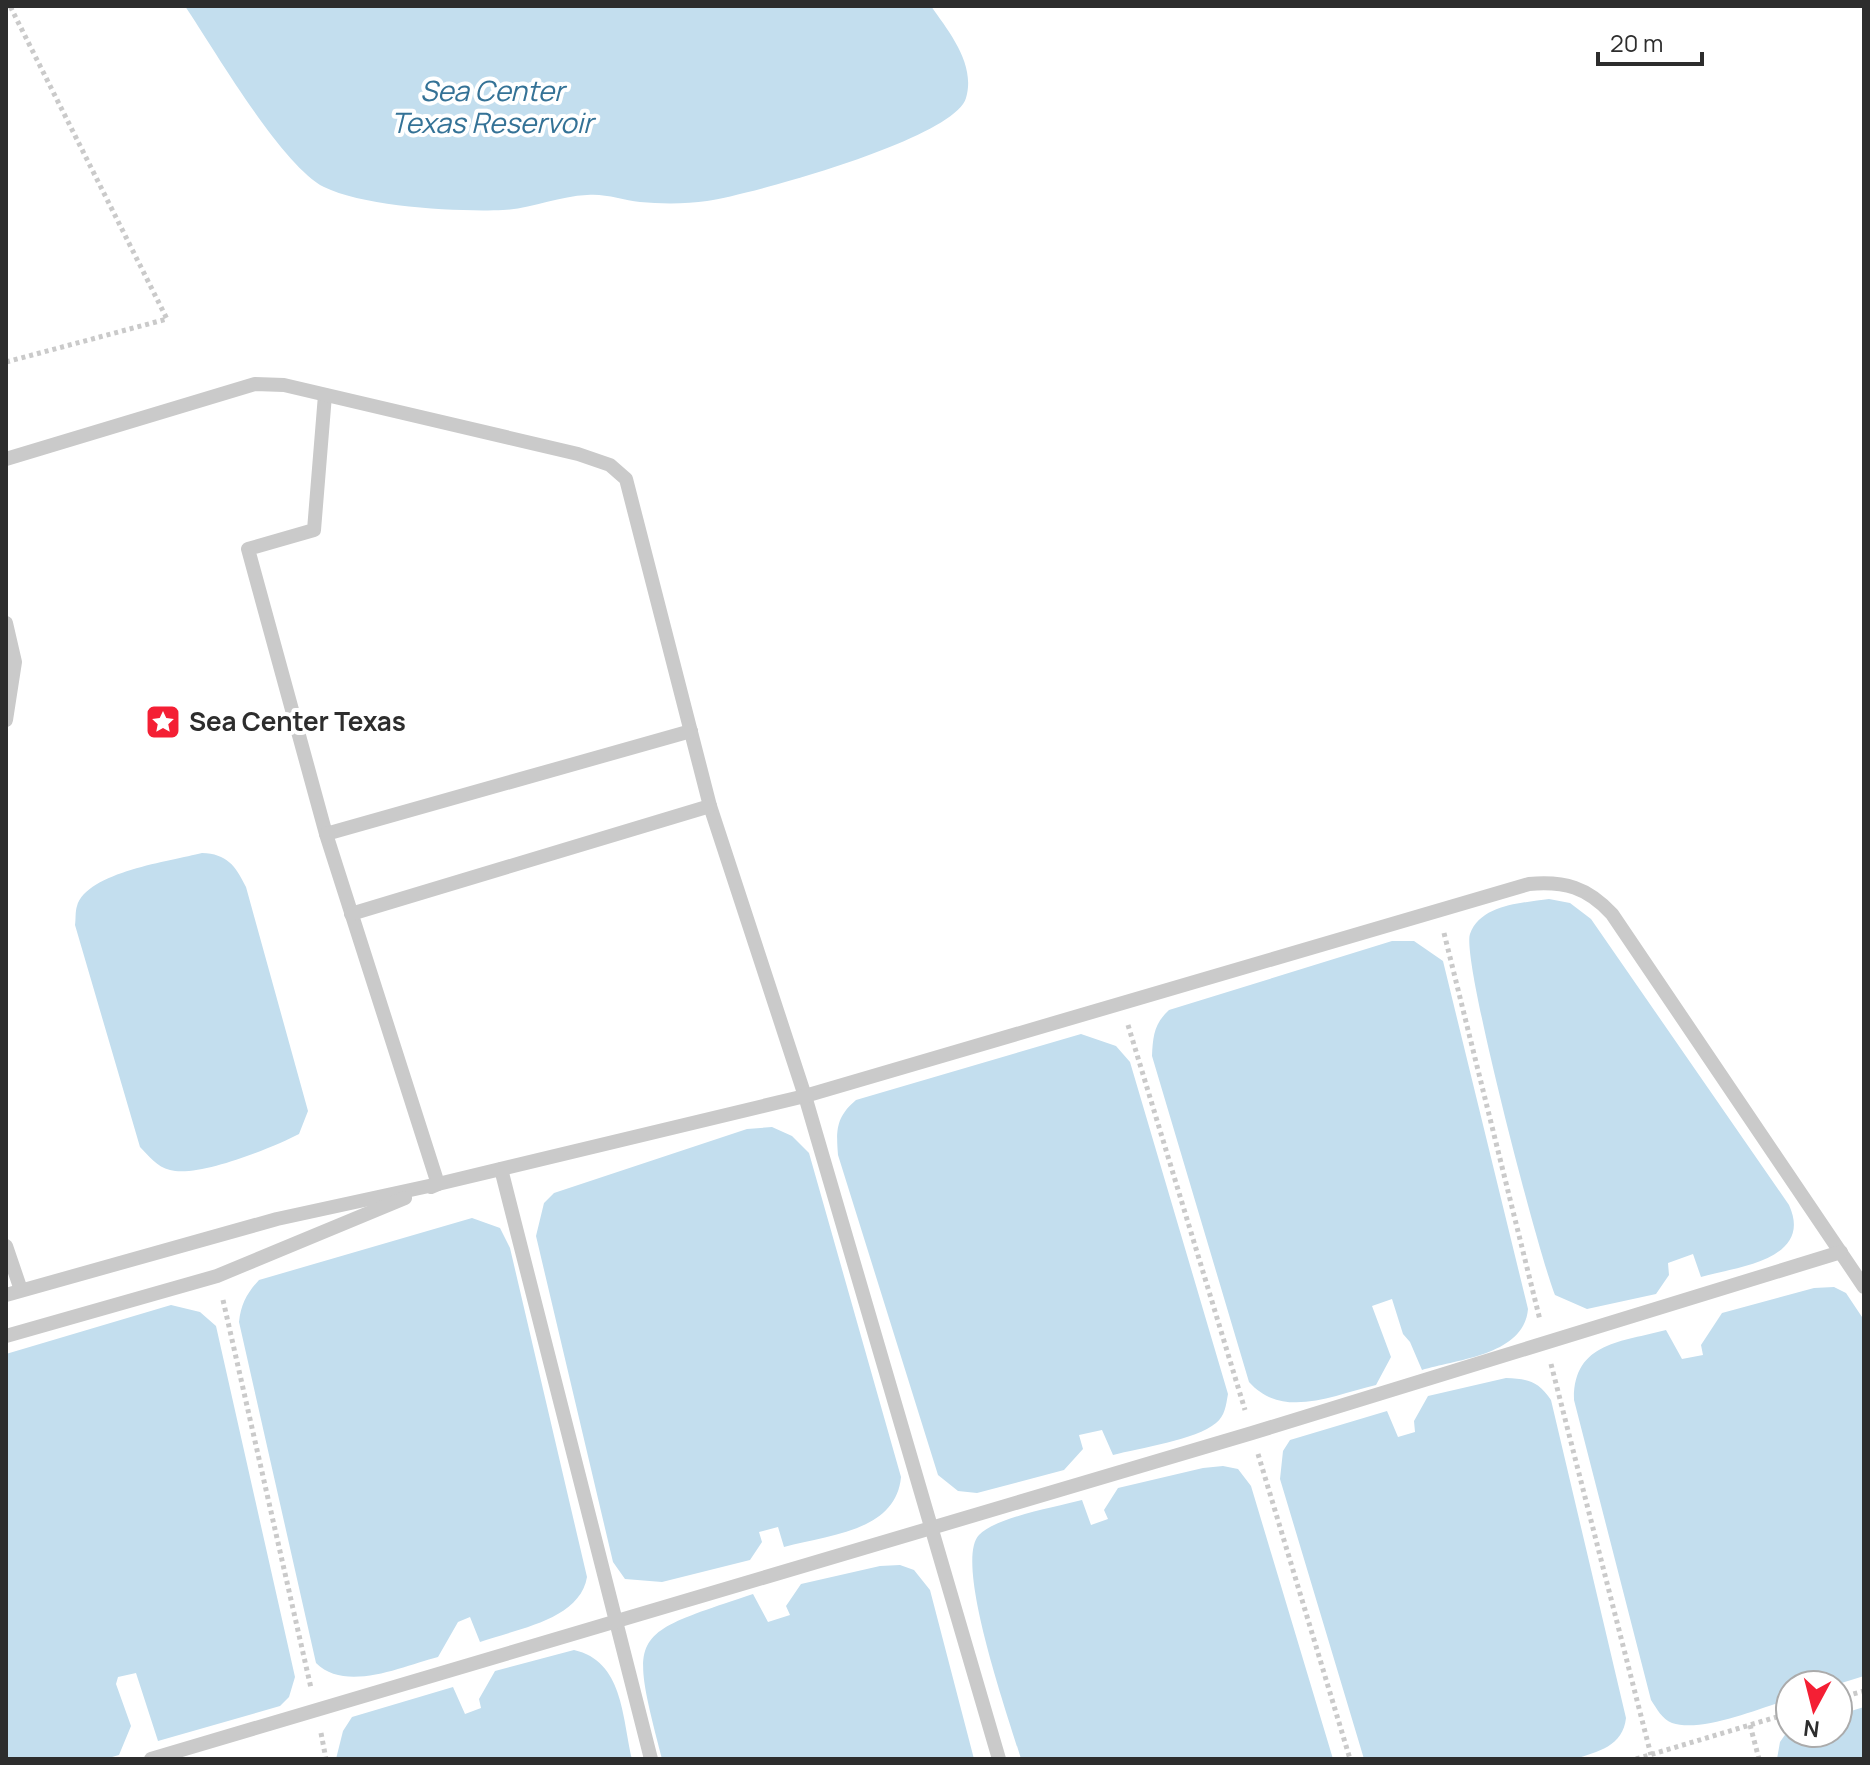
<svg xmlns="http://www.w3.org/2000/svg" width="1870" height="1765" font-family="Manrope,sans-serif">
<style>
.water{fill:#c3deee}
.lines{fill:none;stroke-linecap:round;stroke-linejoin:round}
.path{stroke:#cacaca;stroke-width:5;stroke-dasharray:4 4;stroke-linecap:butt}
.lane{stroke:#cacaca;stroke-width:14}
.labels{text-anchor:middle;stroke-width:8;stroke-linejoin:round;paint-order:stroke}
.poi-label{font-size:26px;font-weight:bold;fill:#2d2d2d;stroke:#fff;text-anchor:start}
.water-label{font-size:28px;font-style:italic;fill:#347296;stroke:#fff}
</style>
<rect width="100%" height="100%" fill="#fff"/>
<!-- water -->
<g class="water">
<path d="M185 6H931C949 32 976 64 966 98 954 139 752 194 707 201 687 204 661 204 640 202 623 200 604 193 587 195 559 196 531 209 503 210 458 212 364 207 324 187 281 165 214 49 185 6Z"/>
<path d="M202 853C227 854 235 865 246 887L308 1111 299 1134C272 1148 198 1178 170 1170 157 1167 149 1156 140 1147L75 925C76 919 75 912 77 906 87 872 171 861 202 853Z"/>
<path d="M1549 899 1570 903 1591 919 1789 1205C1814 1260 1737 1267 1701 1277L1693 1254 1668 1263 1669 1275 1656 1294 1587 1309 1555 1295C1539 1256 1461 959 1470 934 1481 904 1523 903 1549 899Z"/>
<path d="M1392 941H1414L1443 961 1528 1309C1524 1355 1458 1359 1422 1370L1410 1342 1403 1334 1392 1299 1372 1306 1391 1357 1376 1385C1333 1395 1283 1420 1249 1382L1152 1056C1153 1036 1154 1024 1169 1010Z"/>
<path d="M1081 1034 1116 1046 1130 1062 1228 1394C1226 1405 1225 1416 1216 1423 1196 1440 1139 1448 1113 1455L1102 1430 1079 1435 1083 1449 1064 1470 977 1493 958 1491 938 1475 838 1155C836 1130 836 1117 856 1100Z"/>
<path d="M772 1127 792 1136 809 1153 901 1477C896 1532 827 1535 784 1547L778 1527 759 1532 762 1542 750 1560 662 1582 625 1579 613 1562 536 1236 544 1203 554 1193 747 1129Z"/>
<path d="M472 1218 500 1228 510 1248 587 1577C580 1620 516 1629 480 1642L470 1617 458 1622 438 1657C403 1666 346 1693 316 1663L239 1322C241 1304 247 1293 259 1280Z"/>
<path d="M1834 1287 1846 1293 1864 1320V1676L1835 1685H1790V1699C1760 1708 1702 1733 1672 1723 1662 1719 1657 1709 1651 1700L1574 1400C1573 1342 1622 1342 1666 1330L1682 1359 1703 1355 1701 1345 1722 1313 1814 1288Z"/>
<path d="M171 1305 200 1312 216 1326 295 1677 289 1697 280 1706 158 1741 136 1673 118 1677 116 1684 131 1726 119 1755 105 1759H6V1354Z"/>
<path d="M1506 1378C1528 1379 1538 1381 1551 1400L1626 1718C1623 1746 1598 1752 1574 1759H1364L1280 1479 1283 1451 1290 1440 1387 1411 1398 1437 1415 1432 1414 1421 1428 1396Z"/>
<path d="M1223 1466 1238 1469 1251 1486 1333 1759H1021C1010 1721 953 1562 979 1535 996 1517 1056 1507 1082 1500L1091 1525 1108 1519 1104 1510 1118 1488 1203 1468Z"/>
<path d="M900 1565 914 1570 930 1590 974 1759H662C629 1630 628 1636 753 1594L768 1622 790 1615 786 1606 801 1584 880 1566Z"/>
<path d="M574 1650C623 1661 622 1716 632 1759H336L343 1731 352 1717 453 1687 465 1714 481 1708 479 1699 495 1671Z"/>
<path d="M1864 1707V1759H1777L1780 1742 1789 1729 1790 1733H1838V1715Z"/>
</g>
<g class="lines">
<!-- path -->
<g class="path">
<path d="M6 362 167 319 10 6"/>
<path d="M1444 933 1540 1320"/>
<path d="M1128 1025 1245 1410"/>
<path d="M223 1300 311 1688"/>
<path d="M1551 1364 1651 1755"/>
<path d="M1258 1454 1350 1759"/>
<path d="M1838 1698 1864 1691"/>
<path d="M1750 1725 1759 1759"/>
<path d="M321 1733 326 1759"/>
<path d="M1636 1759 1790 1713"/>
</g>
<!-- lane -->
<g class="lane">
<path d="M325 395 314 530 248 549 326 834 438 1184 431 1187"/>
<path d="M6 459 255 384 284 385 578 454 610 465 626 479 710 806 805 1096 999 1759"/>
<path d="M6 623 15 662 6 720"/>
<path d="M326 834 691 731"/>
<path d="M351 914 710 806"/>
<path d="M501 1169 651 1759"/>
<path d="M6 1246 21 1290"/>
<path d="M6 1295 277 1219 438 1184 805 1096 1529 884C1565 881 1587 887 1612 914L1864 1287"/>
<path d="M6 1336 217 1276 405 1198"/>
<path d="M151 1759 1252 1433 1841 1252"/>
</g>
</g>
<!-- icons -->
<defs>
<symbol id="sight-square" viewBox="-11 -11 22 22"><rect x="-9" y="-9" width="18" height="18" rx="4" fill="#f41f34" stroke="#fff"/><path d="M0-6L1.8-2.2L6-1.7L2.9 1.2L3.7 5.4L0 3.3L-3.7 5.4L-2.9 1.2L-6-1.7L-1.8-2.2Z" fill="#fff"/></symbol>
</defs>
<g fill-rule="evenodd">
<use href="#sight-square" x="143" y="702" width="40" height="40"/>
</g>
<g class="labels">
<!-- poi labels -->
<g class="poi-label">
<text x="189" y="731">Sea Center Texas</text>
</g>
<!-- water labels -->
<g class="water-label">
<text x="492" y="101">Sea Center<tspan x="492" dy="32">Texas Reservoir</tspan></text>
</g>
</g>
<!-- border -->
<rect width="1870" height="1765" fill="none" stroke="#2d2d2d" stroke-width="16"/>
<!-- north arrow -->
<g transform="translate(1814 1709) rotate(187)"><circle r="38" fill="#ffffff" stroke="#ababab" stroke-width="2"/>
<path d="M0-6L14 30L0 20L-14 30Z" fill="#f41f34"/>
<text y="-12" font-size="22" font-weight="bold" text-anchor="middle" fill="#2d2d2d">N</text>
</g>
<!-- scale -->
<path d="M1598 52v12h104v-12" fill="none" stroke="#2d2d2d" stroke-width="4"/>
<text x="1610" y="52" font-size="24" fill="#2d2d2d" stroke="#ffffff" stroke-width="6" paint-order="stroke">20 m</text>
</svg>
